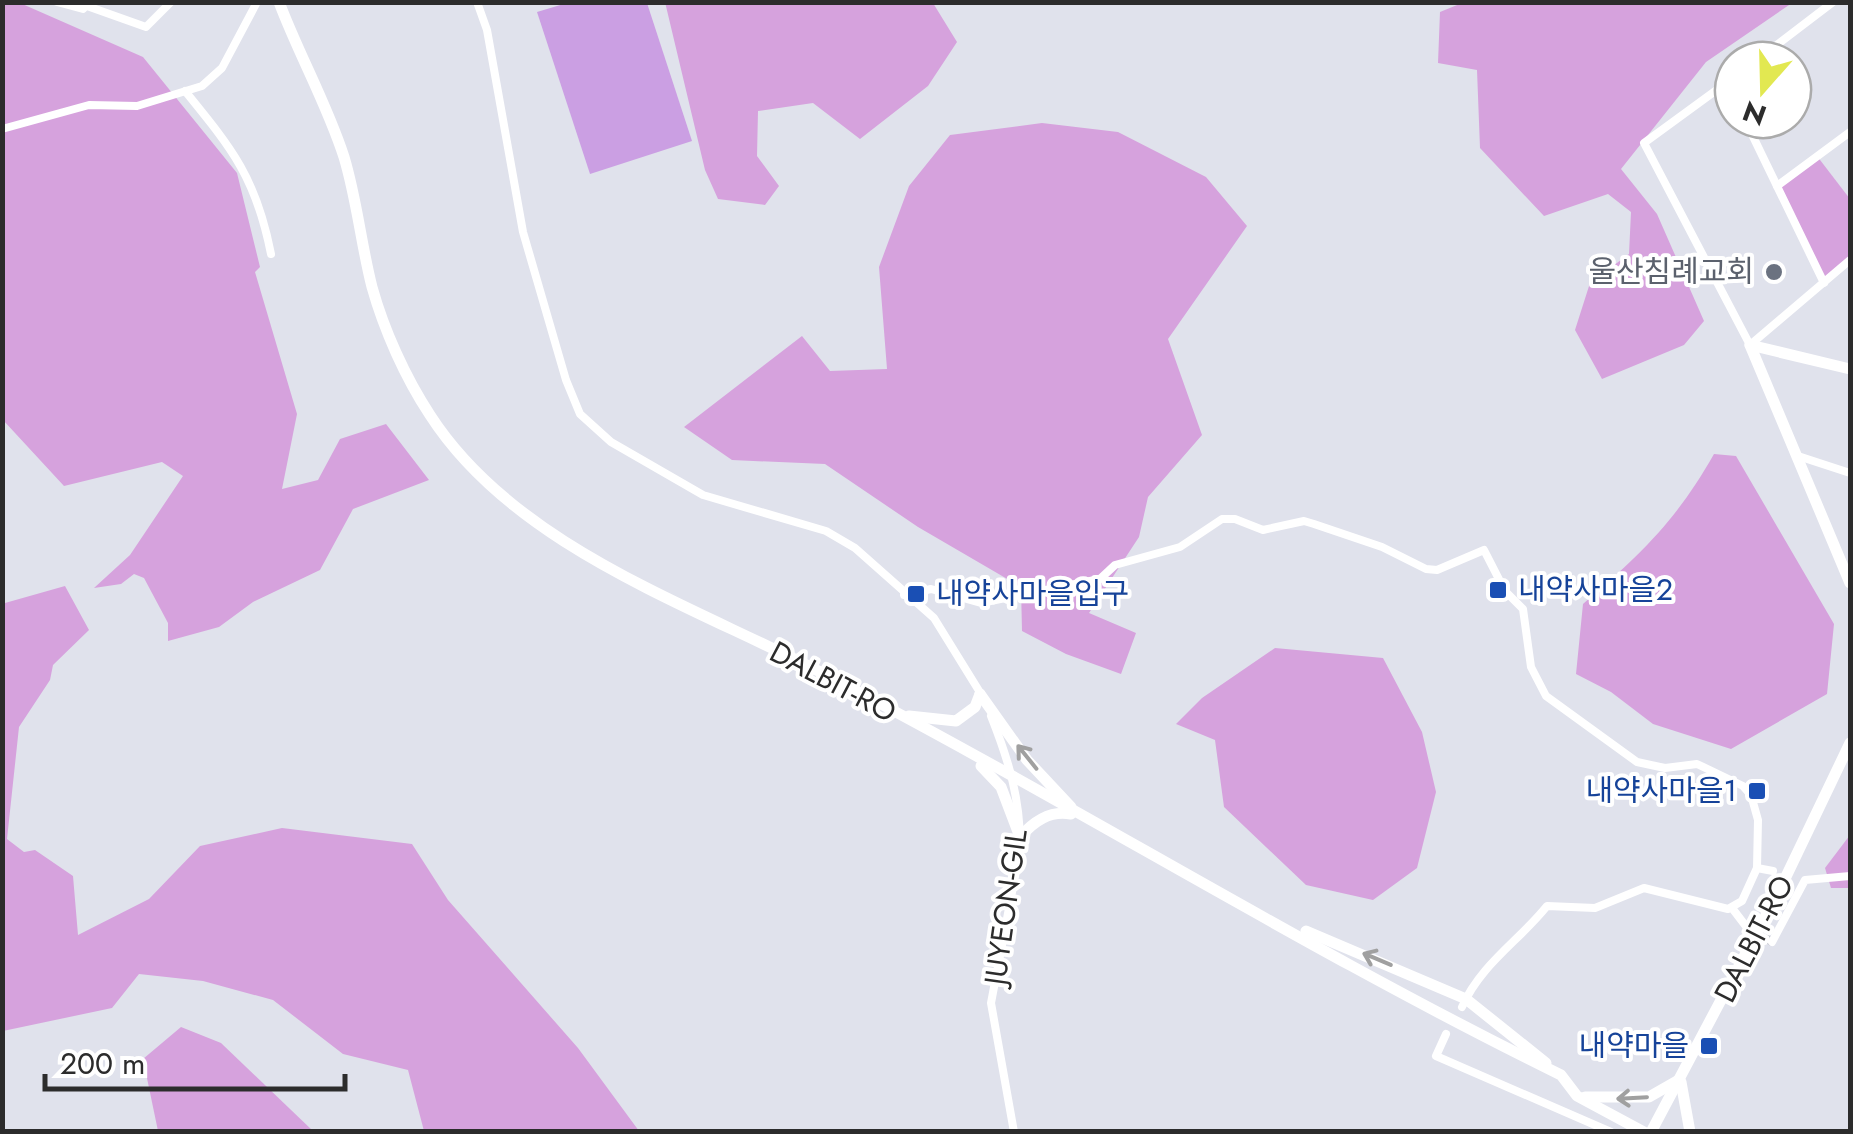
<svg xmlns="http://www.w3.org/2000/svg" width="1853" height="1134" font-family="Jost,'Noto Sans KR',sans-serif">
<style>
.green{fill:#d6a2dd}
.pitch{fill:#cb9fe3}
.lines{fill:none;stroke-linecap:round;stroke-linejoin:round}
.street-tunnel{stroke:#bcbec6;stroke-width:8;stroke-dasharray:8 4;stroke-linecap:butt}
.street{stroke:#fff;stroke-width:8}
.secondary{stroke:#fff;stroke-width:11}
.oneway{stroke:#a0a0a0}
.worship-dot{fill:#6b7280;stroke:#fff;stroke-width:4}
.transit-dot{fill:#1a4fb4;stroke:#fff;stroke-width:4}
.labels{text-anchor:middle;stroke-width:8;stroke-linejoin:round;paint-order:stroke}
.worship-label{font-size:30px;fill:#5b616d;stroke:#fff;text-anchor:end}
.transit-label{font-size:30px;fill:#164399;stroke:#fff;text-anchor:start}
.street-label{font-size:30px;fill:#2c2c2c;stroke:#fff}
</style>
<rect width="100%" height="100%" fill="#e0e2ec"/>
<!-- green -->
<g class="green">
<path d="M665 2 933 3 957 42 928 86 860 139 813 103 758 111 757 156 779 186 765 205 718 199 705 170Z"/>
<path d="M2 3H20L143 57 237 173 260 267 255 272 297 414 282 489 318 480 340 439 386 424 429 480 353 509 320 570 253 602 219 627 168 641V623L144 578 134 574 121 584 94 588 130 555 183 476 162 462 64 486 3 420Z"/>
<path d="M1462 3H1792L1706 62 1621 169 1657 214 1704 321 1684 345 1602 379 1575 330 1590 283 1629 254 1631 212 1608 194 1544 216 1480 148 1477 70 1438 63 1440 12Z"/>
<path d="M1042 123 1118 132 1206 177 1247 226 1168 339 1202 435 1148 497 1139 537 1089 613 1136 633 1121 674 1066 654 1022 631 1021 587 918 527 825 464 732 460 684 427 802 336 830 371 887 369 879 267 909 186 950 135Z"/>
<path d="M1817 156 1850 199V260L1824 283 1777 186Z"/>
<path d="M1714 454 1736 456 1834 624 1827 694 1731 749 1653 724 1611 692 1576 674 1583 604C1641 554 1676 521 1714 454Z"/>
<path d="M65 586 89 630 53 665 50 680 19 727 7 839 24 852 35 850 73 876 78 935 149 899 200 846 282 828 412 844 448 900 578 1048 639 1131H424L408 1070 343 1054 273 1000 203 981 139 974 112 1008 3 1031V596L5 603Z"/>
<path d="M1275 648 1383 658 1422 732 1436 792 1417 868 1373 900 1306 885 1224 807 1215 740 1176 724 1202 698Z"/>
<path d="M1850 835V888H1831L1825 868Z"/>
<path d="M181 1027 221 1043 313 1131H158L143 1059Z"/>
</g>
<!-- pitch -->
<path class="pitch" d="M567 3H647L692 141 590 174 537 12Z"/>
<g class="lines">
<!-- street-tunnel -->
<path class="street-tunnel" d="M1745 925 1772 942"/>
<!-- street -->
<g class="street">
<path d="M57 2 83 9 90 2"/>
<path d="M477 2 487 30 523 232 566 380 580 414 611 442 703 495 826 531 855 548 934 618 981 694"/>
<path d="M87 6 146 27 171 2"/>
<path d="M1757 60 1833 2"/>
<path d="M1733 78 1644 143 1750 345 1850 260"/>
<path d="M185 91C233 150 256 178 271 254"/>
<path d="M1745 120 1824 283"/>
<path d="M2 129 89 105 137 106 202 86 222 68 257 2"/>
<path d="M1777 186 1850 132"/>
<path d="M1798 456 1850 473"/>
<path d="M904 595 931 589 981 603 1100 579 1115 565 1180 547 1222 519H1235L1263 530 1304 521 1314 524 1382 547 1426 569 1437 570 1484 550 1505 591 1523 609 1531 667 1546 696 1637 762 1665 768 1697 764 1743 786 1751 795 1758 820 1757 868 1742 901 1728 909 1644 888 1595 908 1547 906C1519 941 1481 964 1462 1007"/>
<path d="M991 716C1009 761 1021 801 1020 850L991 1003 1014 1132"/>
<path d="M1757 868 1773 871"/>
<path d="M1732 908 1745 925"/>
<path d="M1772 942 1805 880 1850 876"/>
<path d="M1446 1034 1436 1056 1611 1132"/>
</g>
<!-- secondary -->
<g class="secondary">
<path d="M279 2C299 55 327 104 344 157 357 200 361 244 372 287 384 330 405 377 430 415 515 547 692 605 824 674 1072 803 1310 952 1561 1075L1577 1096 1644 1132"/>
<path d="M1750 345 1850 583"/>
<path d="M1750 345 1850 369"/>
<path d="M980 694 1027 760 1071 807"/>
<path d="M909 716 956 721 975 707 980 694"/>
<path d="M981 766 1001 787 1020 837C1034 821 1050 810 1071 814"/>
<path d="M1306 931 1466 999 1546 1063"/>
<path d="M1681 1082 1690 1132"/>
<path d="M1585 1097H1649L1677 1081"/>
<path d="M1651 1132 1782 885 1850 743"/>
</g>
</g>
<!-- one-way arrows -->
<defs><path id="oneway-shaft" d="M-6 0H5M1.5-3L5.5 0L1.5 3" fill="none" stroke-width="1.6" stroke-linecap="round" stroke-linejoin="round" transform="scale(2.5)"/></defs>
<g class="oneway">
<use href="#oneway-shaft" transform="translate(1027 757) rotate(-129)"/>
<use href="#oneway-shaft" transform="translate(1377 959) rotate(-157)"/>
<use href="#oneway-shaft" transform="translate(1632 1098) rotate(177)"/>
</g>
<!-- markers -->
<circle class="worship-dot" cx="1774" cy="272" r="10"/>
<g class="transit-dot">
<rect x="1488" y="580" width="20" height="20" rx="5"/>
<rect x="906" y="584" width="20" height="20" rx="5"/>
<rect x="1747" y="781" width="20" height="20" rx="5"/>
<rect x="1699" y="1036" width="20" height="20" rx="5"/>
</g>
<g class="labels">
<!-- worship labels -->
<g class="worship-label">
<text x="1754" y="282">울산침례교회</text>
</g>
<!-- transit labels -->
<g class="transit-label">
<text x="1518" y="600">내약사마을2</text>
<text x="936" y="604">내약사마을입구</text>
<text x="1737" y="801" text-anchor="end">내약사마을1</text>
<text x="1689" y="1056" text-anchor="end">내약마을</text>
</g>
<!-- street labels -->
<g class="street-label">
<text transform="translate(833 682) rotate(28)" y="10">DALBIT-RO</text>
<text transform="translate(1006 907) rotate(-82)" y="10">JUYEON-GIL</text>
<text transform="translate(1754 939) rotate(-63)" y="10">DALBIT-RO</text>
</g>
</g>
<!-- border -->
<rect width="1853" height="1134" fill="none" stroke="#2c2c2c" stroke-width="10"/>
<!-- north arrow -->
<g transform="translate(1763 90) rotate(200)"><circle r="48" fill="#ffffff" stroke="#ababab" stroke-width="2.5"/>
<path d="M0-8L18 38L0 25L-18 38Z" fill="#e2e851"/>
<text y="-15" font-size="28" font-weight="bold" text-anchor="middle" fill="#2c2c2c">N</text>
</g>
<!-- scale -->
<path d="M45 1074v15h300v-15" fill="none" stroke="#2c2c2c" stroke-width="5"/>
<text x="60" y="1074" font-size="30" fill="#2c2c2c" stroke="#ffffff" stroke-width="8" paint-order="stroke">200 m</text>
</svg>
